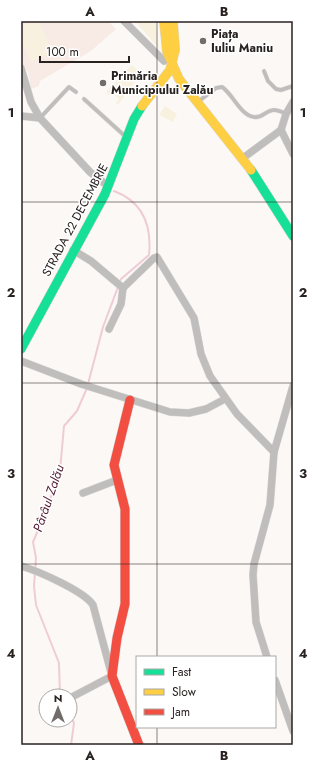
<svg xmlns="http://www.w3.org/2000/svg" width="314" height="766" font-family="Jost,sans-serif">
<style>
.built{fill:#f8ebe5}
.green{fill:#f8f1df}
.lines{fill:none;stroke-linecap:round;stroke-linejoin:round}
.stream{stroke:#efccd5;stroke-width:2}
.lane-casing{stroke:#d9d6d5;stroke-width:4.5}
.street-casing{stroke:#d9d6d5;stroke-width:8}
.fast-casing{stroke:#d9d6d5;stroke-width:10}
.slow-casing{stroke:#d9d6d5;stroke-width:10}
.jam-casing{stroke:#d9d6d5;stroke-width:10}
.lane{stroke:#c0bdbd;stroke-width:3.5}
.street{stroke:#c0bdbd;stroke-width:7}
.fast{stroke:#16e098;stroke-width:9}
.slow{stroke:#ffcf43;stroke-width:9}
.jam{stroke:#f24e42;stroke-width:9}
.grid{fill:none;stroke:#282220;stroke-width:1;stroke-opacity:0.55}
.poi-dot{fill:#726d6b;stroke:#fff;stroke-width:1.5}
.labels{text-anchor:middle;stroke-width:3;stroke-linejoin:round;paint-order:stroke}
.poi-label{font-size:12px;font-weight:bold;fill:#282220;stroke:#fff;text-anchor:start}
.street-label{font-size:12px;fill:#282220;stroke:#fff}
.water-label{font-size:13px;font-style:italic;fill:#531a31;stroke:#fff}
.neatline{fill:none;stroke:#282220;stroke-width:1.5}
.grid-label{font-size:13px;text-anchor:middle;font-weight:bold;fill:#282220}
</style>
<rect width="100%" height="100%" fill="#fcf8f6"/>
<!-- built -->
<path class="built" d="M21 21H108L116 29 91 51 40 81 39 86 31 89 28 72 21 61Z"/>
<!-- green -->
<g class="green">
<path d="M34 21H39L53 52 31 62 21 40V27Z"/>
<path d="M135 21H156L159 49Z"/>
<path d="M132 65 141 73 118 105 116 103 119 99 112 93 109 95 106 92Z"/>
<path d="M165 106 177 114 173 122 159 115Z"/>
</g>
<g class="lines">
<!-- stream -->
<g class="stream">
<path d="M88 384 103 327 121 279 149 255C152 225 143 202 114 191"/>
<path d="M60 696 59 663 36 605 34 586 36 558 33 542 43 519 60 471 64 426 77 411 87 388"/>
<path d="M70 715 74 723 71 745"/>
</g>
<defs>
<g id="lane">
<path d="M264 71 268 81 276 89 281 90 293 86"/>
<path d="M84 99 126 137"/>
<path d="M199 101 216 88 222 87C233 94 240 115 254 117 267 119 265 103 286 114"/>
<path d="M40 118 69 87 76 92"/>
</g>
<g id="street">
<path d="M124 21 164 61"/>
<path d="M21 68 31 102 40 118"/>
<path d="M293 102 286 114 281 130 293 154"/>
<path d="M21 116 40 118 90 172 108 186"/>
<path d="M243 158 281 130"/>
<path d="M73 250 91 261 123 288"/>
<path d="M109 329 121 304 123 288 154 258 157 257 194 318 201 354 210 376 237 414 274 452"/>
<path d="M21 361 81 384 170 412 189 413 206 409 225 399"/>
<path d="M83 493 117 480"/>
<path d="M21 566C38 571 84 591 93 605L112 676 70 698"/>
<path d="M267 657 256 622 253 575 254 564 270 505 274 452 293 386"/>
<path d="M275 680 293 731"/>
</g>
<g id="fast">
<path d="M251 170 293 236"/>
<path d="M21 349 105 194 134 119 142 106"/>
</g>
<g id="slow">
<path d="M164 21 167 52 179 79 251 170"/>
<path d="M142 106 170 70 175 50 173 21"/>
</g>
<path id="jam" d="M130 400 114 465 125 509V604L117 638 112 676 139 745"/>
</defs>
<!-- lane casing -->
<use href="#lane" class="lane-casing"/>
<!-- street casing -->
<use href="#street" class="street-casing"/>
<!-- fast casing -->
<use href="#fast" class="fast-casing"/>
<!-- slow casing -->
<use href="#slow" class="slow-casing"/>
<!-- jam casing -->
<use href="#jam" class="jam-casing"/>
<!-- lane -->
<use href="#lane" class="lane"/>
<!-- street -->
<use href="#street" class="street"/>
<!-- fast -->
<use href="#fast" class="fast"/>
<!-- slow -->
<use href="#slow" class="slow"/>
<!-- jam -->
<use href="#jam" class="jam"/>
</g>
<!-- grid -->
<path class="grid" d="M157 21V657M21 202H293M21 383H293M21 564H293M157 727V745"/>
<!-- markers -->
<g class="poi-dot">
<circle cx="203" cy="41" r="4"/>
<circle cx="103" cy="83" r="4"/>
</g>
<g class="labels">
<!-- poi labels -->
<g class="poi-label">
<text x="211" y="38">Piața<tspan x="211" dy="14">Iuliu Maniu</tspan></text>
<text x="111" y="80">Primăria<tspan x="111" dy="14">Municipiului Zalău</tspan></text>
</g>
<!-- street labels -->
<g class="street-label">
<text transform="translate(75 220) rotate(-62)" y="4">STRADA 22 DECEMBRIE</text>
</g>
<!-- water labels -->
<g class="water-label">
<text transform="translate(48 498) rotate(-71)" y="5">Pârâul Zalău</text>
</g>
</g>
<!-- border -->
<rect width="314" height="766" fill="none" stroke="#ffffff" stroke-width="44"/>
<!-- legend -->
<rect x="136" y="656" width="140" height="72" fill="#ffffff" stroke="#a9a7a6"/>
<rect x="144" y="669" width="20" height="6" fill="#16e098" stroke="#a9a7a6"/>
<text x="172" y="676" font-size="12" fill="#282220">Fast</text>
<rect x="144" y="689" width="20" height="6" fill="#ffcf43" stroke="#a9a7a6"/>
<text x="172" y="696" font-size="12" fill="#282220">Slow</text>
<rect x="144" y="709" width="20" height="6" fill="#f24e42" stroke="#a9a7a6"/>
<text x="172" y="716" font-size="12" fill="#282220">Jam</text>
<!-- north arrow -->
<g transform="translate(58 708)"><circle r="19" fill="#ffffff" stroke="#a9a7a6"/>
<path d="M0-3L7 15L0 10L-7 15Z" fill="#726d6b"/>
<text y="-6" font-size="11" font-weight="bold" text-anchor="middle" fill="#282220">N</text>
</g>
<!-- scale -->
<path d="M40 56v6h89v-6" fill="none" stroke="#282220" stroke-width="2"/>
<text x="46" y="56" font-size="12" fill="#282220" stroke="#ffffff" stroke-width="3" paint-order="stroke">100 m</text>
<rect x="22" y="22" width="270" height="722" class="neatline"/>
<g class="grid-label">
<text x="90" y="16">A</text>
<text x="224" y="16">B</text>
<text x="11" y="117">1</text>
<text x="303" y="117">1</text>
<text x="11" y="297">2</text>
<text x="303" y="297">2</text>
<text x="11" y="478">3</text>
<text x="303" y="478">3</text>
<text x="11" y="658">4</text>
<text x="303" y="658">4</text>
<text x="90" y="760">A</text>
<text x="224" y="760">B</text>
</g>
</svg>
